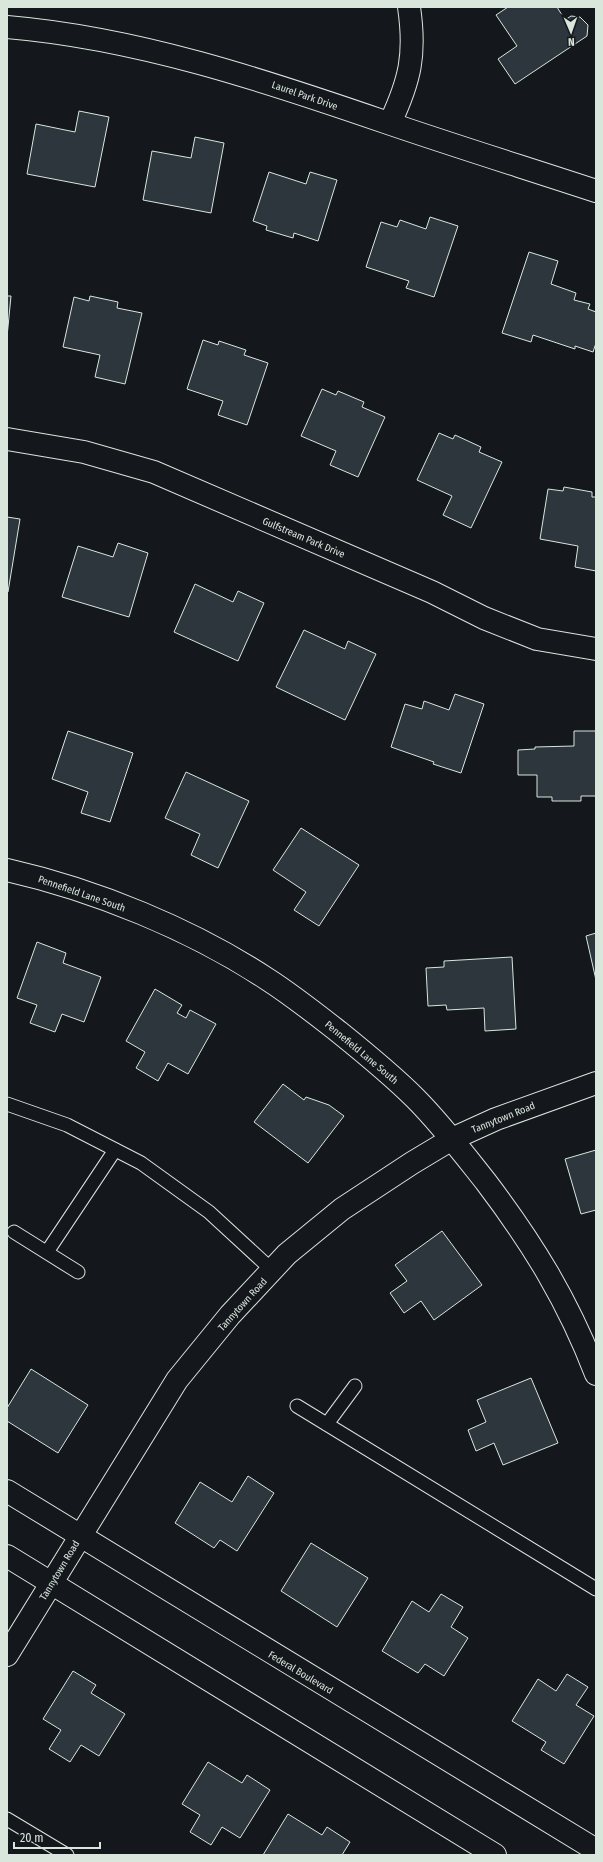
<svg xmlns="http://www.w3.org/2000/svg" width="603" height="1862" font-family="'Fira Sans Condensed',sans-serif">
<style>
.building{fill:#2c363c;stroke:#d8e6dc}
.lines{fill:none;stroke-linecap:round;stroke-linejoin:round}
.lane-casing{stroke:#d8e6dc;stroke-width:15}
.street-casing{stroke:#d8e6dc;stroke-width:24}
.lane{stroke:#14181c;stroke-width:13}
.street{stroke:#14181c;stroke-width:22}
.labels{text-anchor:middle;stroke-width:3;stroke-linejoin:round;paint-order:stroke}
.street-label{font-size:10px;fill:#d8e6dc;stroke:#14181c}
</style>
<rect width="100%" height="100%" fill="#14181c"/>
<!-- building -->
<g class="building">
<path d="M508 7H557L565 20 571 16 580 17 588 25 587 36 515 84 498 59 517 46 496 15Z"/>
<path d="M79 111 109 117 95 187 27 174 36 124 75 132Z"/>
<path d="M195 137 224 143 211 213 143 200 152 151 191 158Z"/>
<path d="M269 172 306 184 310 172 337 180 318 241 294 233 293 238 266 230 267 226 253 221Z"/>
<path d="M430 217 458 226 434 297 406 288 409 281 366 267 381 222 397 227 400 220 426 229Z"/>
<path d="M529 252 558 261 551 284 576 293 574 300 590 304 588 309 596 312V343L593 352 575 346V349L533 335 531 342 502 333Z"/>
<path d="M7 296H11L7 337Z"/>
<path d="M90 296 118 302 117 308 142 313 125 384 95 377 100 355 63 347 74 297 89 301Z"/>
<path d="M203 340 218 345 219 341 246 350 244 355 268 363 247 425 218 415 223 401 187 389Z"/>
<path d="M322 389 336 395 338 391 364 402 362 407 385 417 358 477 330 465 336 451 301 436Z"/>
<path d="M439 433 453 439 455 435 481 447 479 452 502 462 471 528 443 515 452 496 417 480Z"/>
<path d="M564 487 592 492V497H596V571L575 567 578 546 540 539 548 489 563 491Z"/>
<path d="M7 517 20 519 8 592H7Z"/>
<path d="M118 543 148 553 129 617 62 597 78 546 113 557Z"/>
<path d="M195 584 233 602 238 591 264 603 238 661 174 632Z"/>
<path d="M304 630 345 649 348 641 376 654 345 720 276 687Z"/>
<path d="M455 694 484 704 461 773 433 764 434 762 391 747 405 704 422 709 424 701 449 710Z"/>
<path d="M68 731 133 753 110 822 81 813 88 792 52 779Z"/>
<path d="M574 731H596V796H581V801H552V797H537V775H518V750L535 749V747L574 746Z"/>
<path d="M186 772 249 801 218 868 191 855 200 834 165 818Z"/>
<path d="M301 828 359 865 319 926 294 910 306 892 273 870Z"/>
<path d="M596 933V980L586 936Z"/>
<path d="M37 942 66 953 63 963 101 977 84 1022 62 1014 55 1032 30 1023 37 1005 17 998Z"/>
<path d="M512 957 516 1029 485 1031 484 1008 447 1010 446 1005 428 1006 426 968 444 967V961Z"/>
<path d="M155 989 182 1005 177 1013 186 1018 190 1010 216 1024 188 1074 168 1063 158 1081 136 1068 145 1052 126 1041Z"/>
<path d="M283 1084 304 1100 306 1097 329 1105 344 1116 308 1163 254 1122Z"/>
<path d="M596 1150V1210L581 1214 565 1159Z"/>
<path d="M442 1231 482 1285 434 1320 421 1301 404 1313 390 1293 407 1281 395 1265Z"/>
<path d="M31 1369 88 1405 58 1453 7 1421V1408Z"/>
<path d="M531 1378 558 1443 503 1465 494 1443 476 1451 468 1430 486 1422 477 1400Z"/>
<path d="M248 1476 274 1493 237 1551 220 1540 214 1548 175 1523 200 1482 232 1502Z"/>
<path d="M311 1543 368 1578 337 1627 281 1591Z"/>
<path d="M441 1594 463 1607 451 1627 468 1638 444 1676 425 1664 418 1673 382 1651 412 1601 429 1612Z"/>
<path d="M73 1671 96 1685 91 1693 125 1714 99 1756 81 1745 70 1762 49 1749 61 1730 43 1719Z"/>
<path d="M567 1674 588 1687 576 1705 594 1716 564 1764 541 1750 546 1742 512 1721 538 1679 556 1691Z"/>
<path d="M208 1762 242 1783 247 1775 270 1790 240 1838 222 1827 211 1845 190 1832 200 1815 182 1804Z"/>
<path d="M288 1814 322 1835 327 1827 350 1842 342 1855H263Z"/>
</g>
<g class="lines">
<defs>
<g id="lane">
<path d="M7 1104 67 1125 141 1163 209 1212 272 1270"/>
<path d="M14 1232 78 1272"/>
<path d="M47 1252 115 1150"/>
<path d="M297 1406 596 1589"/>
<path d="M327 1424 355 1386"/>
<path d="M7 1819 67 1855"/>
</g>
<g id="street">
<path d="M7 27C137 38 263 80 385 122 455 146 526 168 596 191"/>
<path d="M390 123C410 80 416 55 409 7"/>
<path d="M7 439 84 452 154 472 432 592 484 618 537 639 596 649"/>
<path d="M7 870C95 890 191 929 267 979 292 995 316 1014 339 1032 365 1053 391 1074 415 1098 441 1124 463 1153 486 1182 533 1244 568 1301 596 1374"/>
<path d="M7 1491 596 1850"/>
<path d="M7 1556 495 1855"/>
<path d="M7 1655 177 1380 230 1315 287 1254 342 1209 412 1163 452 1139 496 1119 596 1083"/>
</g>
</defs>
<!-- lane casing -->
<use href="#lane" class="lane-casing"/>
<!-- street casing -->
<use href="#street" class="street-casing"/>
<!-- lane -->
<use href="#lane" class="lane"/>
<!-- street -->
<use href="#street" class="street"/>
</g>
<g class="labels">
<!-- street labels -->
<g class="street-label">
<text transform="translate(305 95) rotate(19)" y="4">Laurel Park Drive</text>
<text transform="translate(304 537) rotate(23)" y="4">Gulfstream Park Drive</text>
<text transform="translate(82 893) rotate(19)" y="4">Pennefield Lane South</text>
<text transform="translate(362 1052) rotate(40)" y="4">Pennefield Lane South</text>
<text transform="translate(503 1117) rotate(-22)" y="4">Tannytown Road</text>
<text transform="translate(242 1304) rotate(-48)" y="4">Tannytown Road</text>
<text transform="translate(59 1570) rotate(-59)" y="4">Tannytown Road</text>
<text transform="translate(301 1672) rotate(31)" y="4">Federal Boulevard</text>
</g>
</g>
<!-- border -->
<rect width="603" height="1862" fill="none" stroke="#d8e6dc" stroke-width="16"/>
<!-- north arrow -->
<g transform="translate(571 32) rotate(178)" stroke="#14181c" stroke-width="3" paint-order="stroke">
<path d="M0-3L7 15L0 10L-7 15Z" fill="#d8e6dc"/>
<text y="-6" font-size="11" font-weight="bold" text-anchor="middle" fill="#d8e6dc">N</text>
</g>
<!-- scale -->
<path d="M14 1842v6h86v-6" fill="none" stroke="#d8e6dc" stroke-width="2"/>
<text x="20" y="1842" font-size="12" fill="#d8e6dc" stroke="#14181c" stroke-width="3" paint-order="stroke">20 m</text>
</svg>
